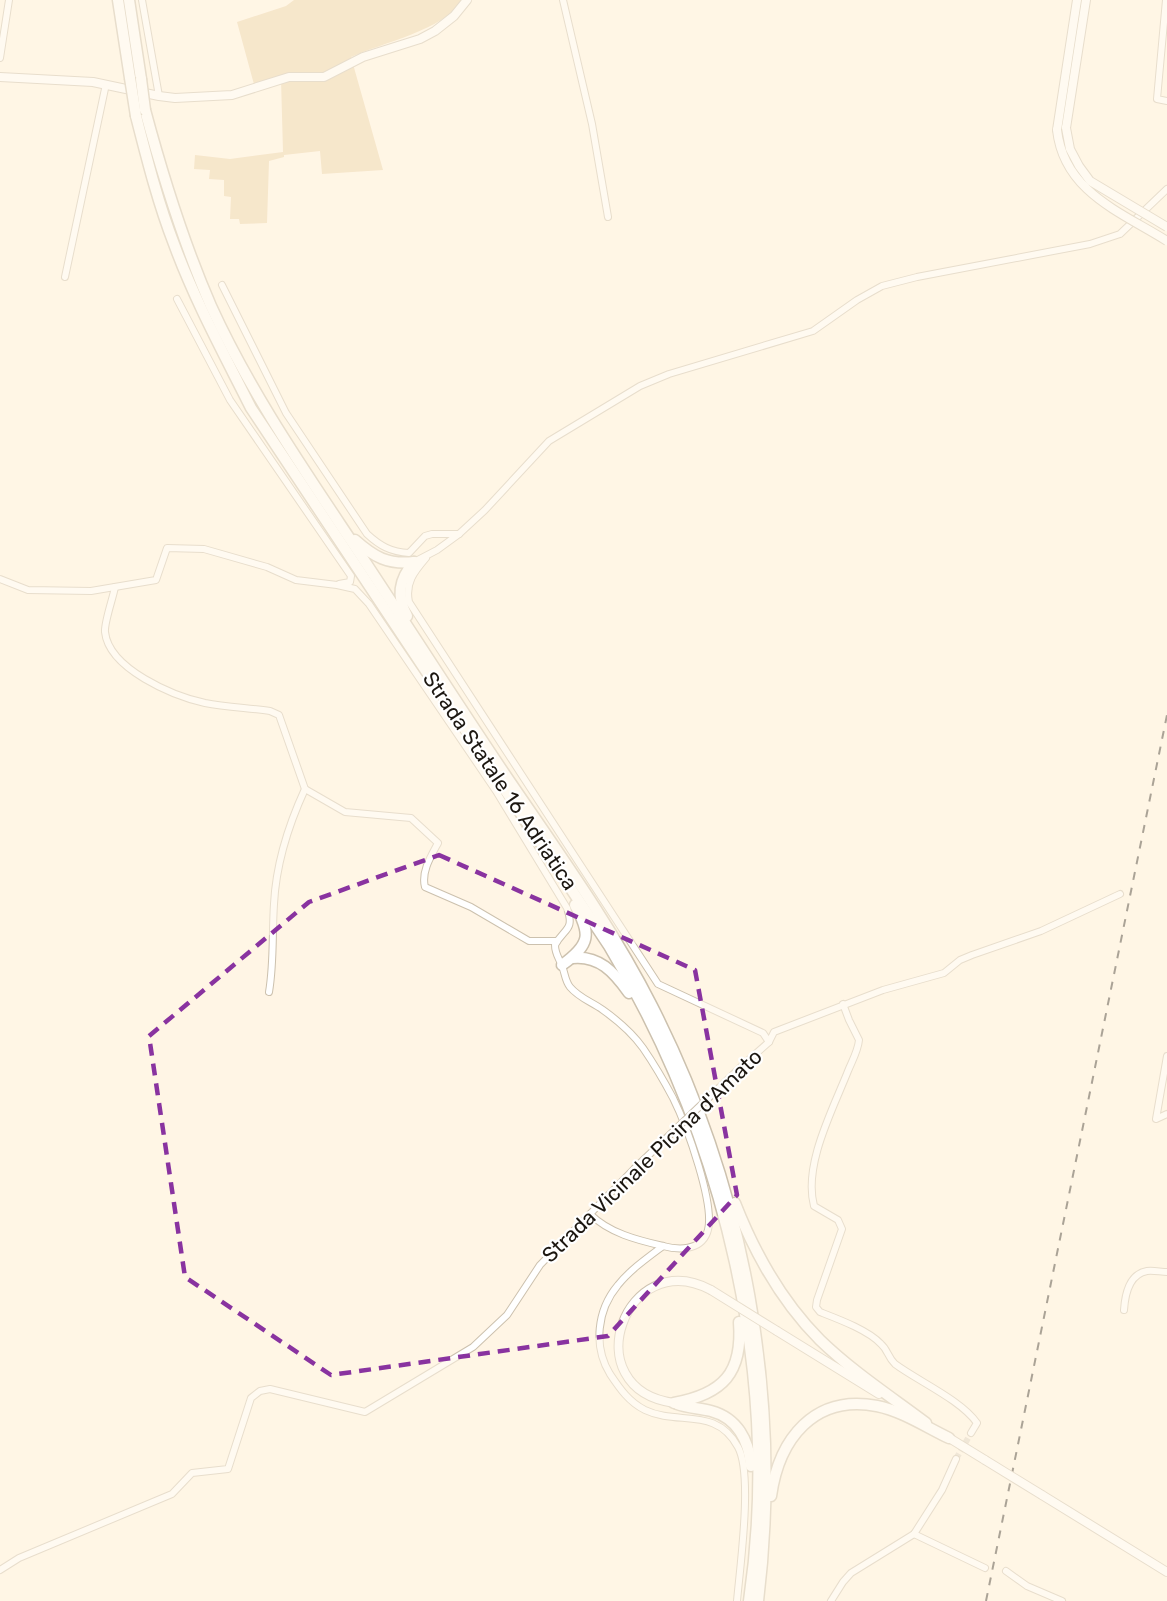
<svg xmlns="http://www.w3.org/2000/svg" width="1167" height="1601" font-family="Rubik,sans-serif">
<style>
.green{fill:#ecd4ab}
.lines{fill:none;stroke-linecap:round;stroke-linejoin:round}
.street-tunnel{stroke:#ddd4c5;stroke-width:6;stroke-dasharray:6 3;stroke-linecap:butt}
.street-casing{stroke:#ccc1ae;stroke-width:8}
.secondary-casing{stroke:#ccc1ae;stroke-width:10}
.highway-casing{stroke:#ccc1ae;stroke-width:13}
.street{stroke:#fff;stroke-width:6}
.secondary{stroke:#fff;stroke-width:8}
.highway{stroke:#fff;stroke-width:10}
.rail{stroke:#443e36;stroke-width:2;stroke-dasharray:8 8;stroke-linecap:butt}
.street-bridge-casing{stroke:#ccc1ae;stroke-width:8;stroke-linecap:butt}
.secondary-bridge-casing{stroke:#ccc1ae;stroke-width:10;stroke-linecap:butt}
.highway-bridge-casing{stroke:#ccc1ae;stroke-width:13;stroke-linecap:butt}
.street-bridge{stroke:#fff;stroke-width:6}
.secondary-bridge{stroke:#fff;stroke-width:8}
.highway-bridge{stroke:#fff;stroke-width:10}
.marked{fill:none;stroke:#8933a0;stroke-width:4.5;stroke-dasharray:12 8;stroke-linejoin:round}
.labels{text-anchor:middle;stroke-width:4.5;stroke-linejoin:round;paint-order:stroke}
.street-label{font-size:21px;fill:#1c1711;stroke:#fff}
</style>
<rect width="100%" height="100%" fill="#fff5e5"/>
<!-- green -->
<path class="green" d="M294 0H462C445 30 381 43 351 57L383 170 322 174 320 151 284 155V157L269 161 267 223 240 224 239 219H230L231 197 224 196V180L209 179 210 170 194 169 195 155 230 159 283 152 281 79 255 88 237 22 286 6Z"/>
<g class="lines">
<!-- street-tunnel -->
<path class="street-tunnel" d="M956 1459 971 1433"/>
<defs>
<g id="street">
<path d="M142 0 159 96"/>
<path d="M563 0 592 124 608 217"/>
<path d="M1166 0 1157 99 1167 101"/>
<path d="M0 58 9 0"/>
<path d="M65 277 106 84"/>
<path d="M222 285 286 413 367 534C380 546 391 552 409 553L425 536 432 534H459"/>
<path d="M177 299 230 400 351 576 350 582 339 584"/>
<path d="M426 558C414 572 405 583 409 602L658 984 763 1033 769 1042"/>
<path d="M414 562 437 550 459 534 485 510 549 441 640 386 669 374 813 331 857 300 882 286 917 277 1090 244 1120 234 1167 189"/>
<path d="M0 579 28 590 91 591 156 580 167 548 204 549 267 567 296 580 337 585 355 589 369 604 496 791 567 908C575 931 564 928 555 945 555 954 559 958 562 966 565 973 565 981 570 987 579 998 592 1002 603 1010 617 1020 633 1034 643 1048 654 1064 664 1081 673 1098 686 1124 717 1208 707 1233 700 1251 678 1250 663 1246 637 1240 609 1233 590 1214"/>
<path d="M115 587C113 598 104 623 105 632 109 669 173 696 205 703 226 707 249 708 270 711L279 715 305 789 345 812 411 818 438 843C431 856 421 872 425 887L471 907 529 941H557"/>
<path d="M269 992C274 963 272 934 274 904 276 864 288 826 305 789"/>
<path d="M843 1004 849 1020 859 1040C858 1051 852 1061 848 1071 833 1109 803 1165 814 1206L838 1220 842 1229 817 1300 816 1307 820 1312C838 1319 868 1330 881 1344 888 1350 887 1356 895 1364 918 1381 961 1400 977 1423L971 1433"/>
<path d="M1167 1056 1156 1119 1167 1114"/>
<path d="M744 1064 769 1042 774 1032 883 990 944 973 960 960 972 955 1041 931 1120 894"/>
<path d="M663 1246C647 1258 630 1270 618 1285 597 1310 593 1346 610 1374 620 1389 629 1402 645 1410 678 1426 716 1406 738 1447 753 1474 740 1567 737 1601"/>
<path d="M1124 1310C1125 1295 1129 1274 1147 1271 1153 1270 1161 1272 1167 1272"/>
<path d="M914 1534 985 1568"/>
<path d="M0 1570 19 1558 172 1494 192 1473 228 1469 251 1398 260 1391 270 1389 365 1412 473 1347 507 1315 540 1265 634 1169"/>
<path d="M1006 1571 1027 1586 1062 1601"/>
<path d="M831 1601 843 1582 851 1573 914 1534 942 1490 956 1459"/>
</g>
<g id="secondary">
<path d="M0 77 93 82 159 96 175 98 232 95 289 77H324L363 57 420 39 435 31 454 16 467 0"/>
<path d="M1066 128 1086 0"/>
<path d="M1057 130 1077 0"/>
<path d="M777 1331 879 1394"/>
<path d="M674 1403C573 1389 625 1244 711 1290"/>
<path d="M946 1436 985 1460"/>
<path d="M1042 1495 1167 1572"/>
</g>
<g id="highway">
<path d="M118 0 130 78"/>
<path d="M129 0 141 79"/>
<path d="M145 110C163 177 183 242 211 306 251 394 307 474 360 554 409 628 456 702 506 776 557 851 611 925 652 1006 745 1189 783 1397 758 1601"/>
<path d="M136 116C147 159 158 203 174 244 195 301 224 354 251 408L609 946C725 1139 782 1377 749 1601"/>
<path d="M355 540C374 557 388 565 414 562"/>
<path d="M407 616C396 596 399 579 414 562"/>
<path d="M572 958C599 955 614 972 629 993"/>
<path d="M562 965C591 944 591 934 575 905"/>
<path d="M735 1203C755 1254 781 1301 820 1340 852 1371 890 1396 926 1423"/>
<path d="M674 1403C723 1394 743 1373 739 1322"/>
<path d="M677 1404C688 1408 700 1408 711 1411 737 1418 749 1440 751 1466"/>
<path d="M771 1496C779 1439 814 1394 877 1406 902 1411 926 1427 949 1438"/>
</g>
</defs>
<!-- street casing -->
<use href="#street" class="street-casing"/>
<!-- secondary casing -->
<use href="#secondary" class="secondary-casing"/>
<!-- highway casing -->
<use href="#highway" class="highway-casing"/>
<!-- street -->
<use href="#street" class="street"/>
<!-- secondary -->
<use href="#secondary" class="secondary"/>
<!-- highway -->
<use href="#highway" class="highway"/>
<!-- rail -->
<path class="rail" d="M986 1601 1167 715"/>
<defs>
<path id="street-bridge" d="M634 1169 744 1064"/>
<g id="secondary-bridge">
<path d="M1066 128 1070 149 1079 166 1090 181 1167 227"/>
<path d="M1057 130C1064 192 1121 212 1167 241"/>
<path d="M711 1290 777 1331"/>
<path d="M985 1460 1042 1495"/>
</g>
<g id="highway-bridge">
<path d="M130 78 136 116"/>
<path d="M141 79 145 110"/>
</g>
</defs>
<!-- street-bridge casing -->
<use href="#street-bridge" class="street-bridge-casing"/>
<!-- secondary-bridge casing -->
<use href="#secondary-bridge" class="secondary-bridge-casing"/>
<!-- highway-bridge casing -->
<use href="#highway-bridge" class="highway-bridge-casing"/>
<!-- street-bridge -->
<use href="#street-bridge" class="street-bridge"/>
<!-- secondary-bridge -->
<use href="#secondary-bridge" class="secondary-bridge"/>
<!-- highway-bridge -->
<use href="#highway-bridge" class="highway-bridge"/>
</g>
<!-- marked area -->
<path d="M0 0H1167V1601H0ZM439 855 695 970 737 1195 608 1336 331 1375 185 1277 149 1036 309 902Z" fill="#fff5e5" fill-opacity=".55" fill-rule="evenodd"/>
<path class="marked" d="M439 855 695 970 737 1195 608 1336 331 1375 185 1277 149 1036 309 902Z"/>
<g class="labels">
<!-- street labels -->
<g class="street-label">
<text transform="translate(500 781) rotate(56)" y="7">Strada Statale 16 Adriatica</text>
<text transform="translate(652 1156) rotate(-44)" y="7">Strada Vicinale Picina d'Amato</text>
</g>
</g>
</svg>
